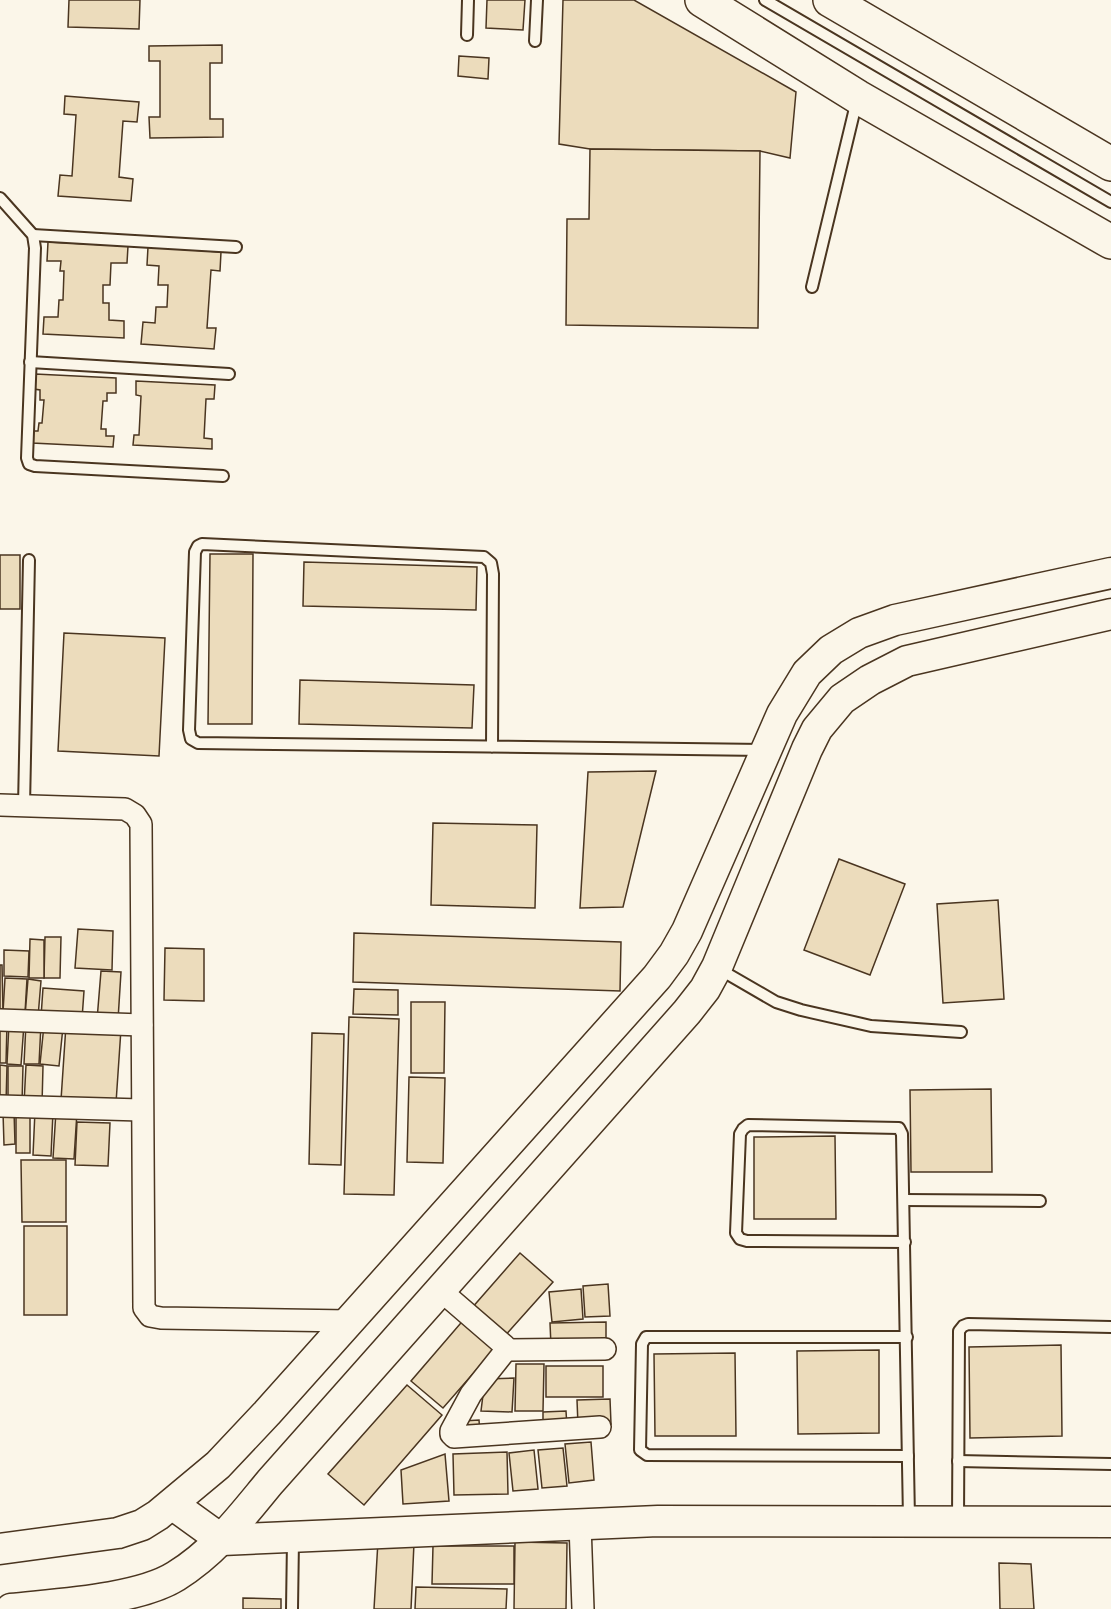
<svg xmlns="http://www.w3.org/2000/svg" width="1111" height="1609" font-family="'Exo 2',sans-serif">
<style>
.building{fill:#ecdcbc;stroke:#4a3520;stroke-width:1.5}
.lines{fill:none;stroke-linecap:round;stroke-linejoin:round}
.lane-casing{stroke:#4a3520;stroke-width:14}
.street-casing{stroke:#4a3520;stroke-width:24}
.secondary-casing{stroke:#4a3520;stroke-width:33}
.primary-casing{stroke:#4a3520;stroke-width:36}
.lane{stroke:#fbf6e9;stroke-width:10}
.street{stroke:#fbf6e9;stroke-width:21}
.secondary{stroke:#fbf6e9;stroke-width:30}
.primary{stroke:#fbf6e9;stroke-width:33}
</style>
<rect width="100%" height="100%" fill="#fbf6e9"/>
<!-- building -->
<g class="building">
<path d="M69 0H140L139 29 68 27Z"/>
<path d="M487 0H525L523 30 486 28Z"/>
<path d="M563 0H634L796 92 790 158 760 151 590 149 559 144Z"/>
<path d="M222 45V63H210V119H223V137L150 138 149 117H160V61H149V46Z"/>
<path d="M459 56 489 58 488 79 458 76Z"/>
<path d="M65 96 139 102 137 122 123 121 119 177 133 179 131 201 58 196 60 175 72 176 76 115 64 114Z"/>
<path d="M590 149 760 151 758 328 566 325 567 219H589Z"/>
<path d="M48 242 128 246 127 263H111L110 285H103V303H109V320L124 321V338L43 334 44 317H58L59 300H63L64 271H60L61 261H47Z"/>
<path d="M148 247 221 252 220 271 211 270 207 328H216L214 349 141 344 143 322 155 323 156 307H167L168 285H158L159 266 147 265Z"/>
<path d="M35 374 116 378V393H107V401H103L101 429H106V436H114L113 447 32 443V431H38L39 423H42L44 400H40V390L34 389Z"/>
<path d="M136 381 215 385 214 399H206L204 438 212 439V449L133 445 134 435H139L141 396 136 395Z"/>
<path d="M210 554H253L252 724H208Z"/>
<rect x="0" y="555" width="20" height="54"/>
<path d="M304 562 477 567 476 610 303 606Z"/>
<path d="M64 633 165 638 159 756 58 751Z"/>
<path d="M300 680 474 685 472 728 299 724Z"/>
<path d="M656 771 623 907 580 908 588 772Z"/>
<path d="M433 823 537 825 535 908 431 905Z"/>
<path d="M839 859 905 884 870 975 804 950Z"/>
<path d="M998 900 1004 999 943 1003 937 904Z"/>
<path d="M78 929 113 931 112 970 75 968Z"/>
<path d="M354 933 621 942 620 991 353 982Z"/>
<path d="M45 937H61L60 978H44Z"/>
<path d="M30 939 44 940V978H29Z"/>
<path d="M165 948 204 949V1001L164 1000Z"/>
<path d="M4 950 29 951 28 977 4 976Z"/>
<path d="M0 965H2L3 1010H0Z"/>
<path d="M101 971 121 972 118 1020H97Z"/>
<path d="M5 978 27 979 25 1013 3 1012Z"/>
<path d="M28 979 41 981 38 1017 25 1016Z"/>
<path d="M43 988 84 991 82 1019 41 1017Z"/>
<path d="M354 989 398 990V1015L353 1014Z"/>
<path d="M411 1002H445L444 1073H411Z"/>
<path d="M349 1017 399 1019 394 1195 344 1194Z"/>
<path d="M9 1023 24 1024 21 1065 7 1064Z"/>
<path d="M26 1023 41 1024 39 1064H24Z"/>
<path d="M0 1024H7L6 1063H0Z"/>
<path d="M44 1025 63 1027 59 1066 40 1064Z"/>
<path d="M66 1025 121 1029 116 1103 61 1100Z"/>
<path d="M312 1033 344 1034 341 1165 309 1164Z"/>
<path d="M0 1065 7 1066 6 1103H0Z"/>
<path d="M26 1065 43 1066 42 1105 24 1104Z"/>
<path d="M8 1066H23L22 1103H8Z"/>
<path d="M409 1077 445 1078 443 1163 407 1162Z"/>
<path d="M991 1089 992 1172H911L910 1090Z"/>
<path d="M14 1111 15 1144 4 1145 3 1112Z"/>
<rect x="16" y="1111" width="14" height="42"/>
<path d="M35 1111 53 1112 51 1156 33 1155Z"/>
<path d="M56 1111 77 1112 74 1159 53 1158Z"/>
<path d="M77 1122 110 1123 108 1166 75 1165Z"/>
<path d="M835 1136 836 1219H754V1137Z"/>
<path d="M21 1160H66V1222H22Z"/>
<rect x="24" y="1226" width="43" height="89"/>
<path d="M520 1253 553 1282 503 1338 471 1309Z"/>
<path d="M608 1284 610 1316 585 1317 583 1286Z"/>
<path d="M581 1289 583 1319 552 1322 549 1292Z"/>
<path d="M466 1317 498 1345 443 1408 411 1381Z"/>
<path d="M606 1322V1345L551 1346 550 1323Z"/>
<path d="M1061 1345 1062 1436 970 1438 969 1347Z"/>
<path d="M879 1350V1433L798 1434 797 1351Z"/>
<path d="M735 1353 736 1436H655L654 1354Z"/>
<path d="M516 1364H544L543 1411H515Z"/>
<rect x="546" y="1366" width="57" height="31"/>
<path d="M514 1378 512 1412 481 1411 485 1379Z"/>
<path d="M407 1385 442 1415 364 1505 328 1474Z"/>
<path d="M610 1399 611 1424 578 1425 577 1400Z"/>
<path d="M566 1411 567 1427 543 1428V1412Z"/>
<path d="M479 1420 480 1433 464 1434 463 1421Z"/>
<path d="M591 1442 594 1480 569 1483 565 1444Z"/>
<path d="M563 1448 567 1486 542 1488 538 1450Z"/>
<path d="M534 1450 538 1489 513 1491 509 1453Z"/>
<path d="M507 1452 508 1494 454 1495 453 1454Z"/>
<path d="M445 1454 449 1501 403 1504 401 1470Z"/>
<path d="M378 1541 414 1543 411 1609H374Z"/>
<path d="M515 1542 567 1543 566 1609H514Z"/>
<path d="M433 1546H514V1584H432Z"/>
<path d="M999 1563 1031 1564 1034 1609H1000Z"/>
<path d="M416 1587 507 1589 506 1609H415Z"/>
<path d="M243 1598 281 1599V1609H243Z"/>
</g>
<g class="lines">
<defs>
<g id="lane">
<path d="M765 0 1111 202"/>
<path d="M467 35 468 0"/>
<path d="M535 41 537 0"/>
<path d="M0 198 33 235 35 248 27 458 29 464 35 466 223 476"/>
<path d="M33 235 236 247"/>
<path d="M812 287 857 100"/>
<path d="M30 362 229 374"/>
<path d="M492 747 493 574 491 563 484 557 202 544 198 546 195 552 189 730 191 739 198 743 764 750"/>
<path d="M24 806 29 560"/>
<path d="M719 969 776 1002 801 1010 871 1026 961 1032"/>
<path d="M904 1200 1040 1201"/>
<path d="M905 1242 747 1241 740 1239 736 1233 740 1134 743 1129 748 1125 899 1128 902 1134 909 1519"/>
<path d="M907 1337H646L642 1344 640 1450 647 1455 908 1456"/>
<path d="M958 1461 1111 1464"/>
<path d="M958 1520 959 1331 963 1326 968 1324 1111 1327"/>
<path d="M292 1609 293 1540"/>
</g>
<g id="street">
<path d="M0 805 125 809 135 815 141 824 144 1308 150 1316 161 1318 349 1321"/>
<path d="M0 1020 142 1025"/>
<path d="M0 1106 141 1110"/>
<path d="M440 1290 505 1346 506 1350 471 1394 451 1431V1434L454 1437 600 1427"/>
<path d="M506 1350 605 1349"/>
<path d="M580 1524 583 1609"/>
</g>
<g id="secondary">
<path d="M172 1504 222 1540 658 1521 1111 1522"/>
<path d="M0 1549 118 1533 142 1525 158 1515 218 1465 267 1413 657 977 674 954 687 931 782 714 807 673 831 650 859 633 895 620 1111 573"/>
<path d="M11 1609C56 1604 138 1600 176 1576 215 1552 241 1517 270 1482L687 1012 705 989 717 967 807 749 817 729 842 699 870 680 907 661 1111 614"/>
</g>
<g id="primary">
<path d="M702 0 858 97 1111 242"/>
<path d="M830 0 1111 164"/>
</g>
</defs>
<!-- lane casing -->
<use href="#lane" class="lane-casing"/>
<!-- street casing -->
<use href="#street" class="street-casing"/>
<!-- secondary casing -->
<use href="#secondary" class="secondary-casing"/>
<!-- primary casing -->
<use href="#primary" class="primary-casing"/>
<!-- lane -->
<use href="#lane" class="lane"/>
<!-- street -->
<use href="#street" class="street"/>
<!-- secondary -->
<use href="#secondary" class="secondary"/>
<!-- primary -->
<use href="#primary" class="primary"/>
</g>
</svg>
